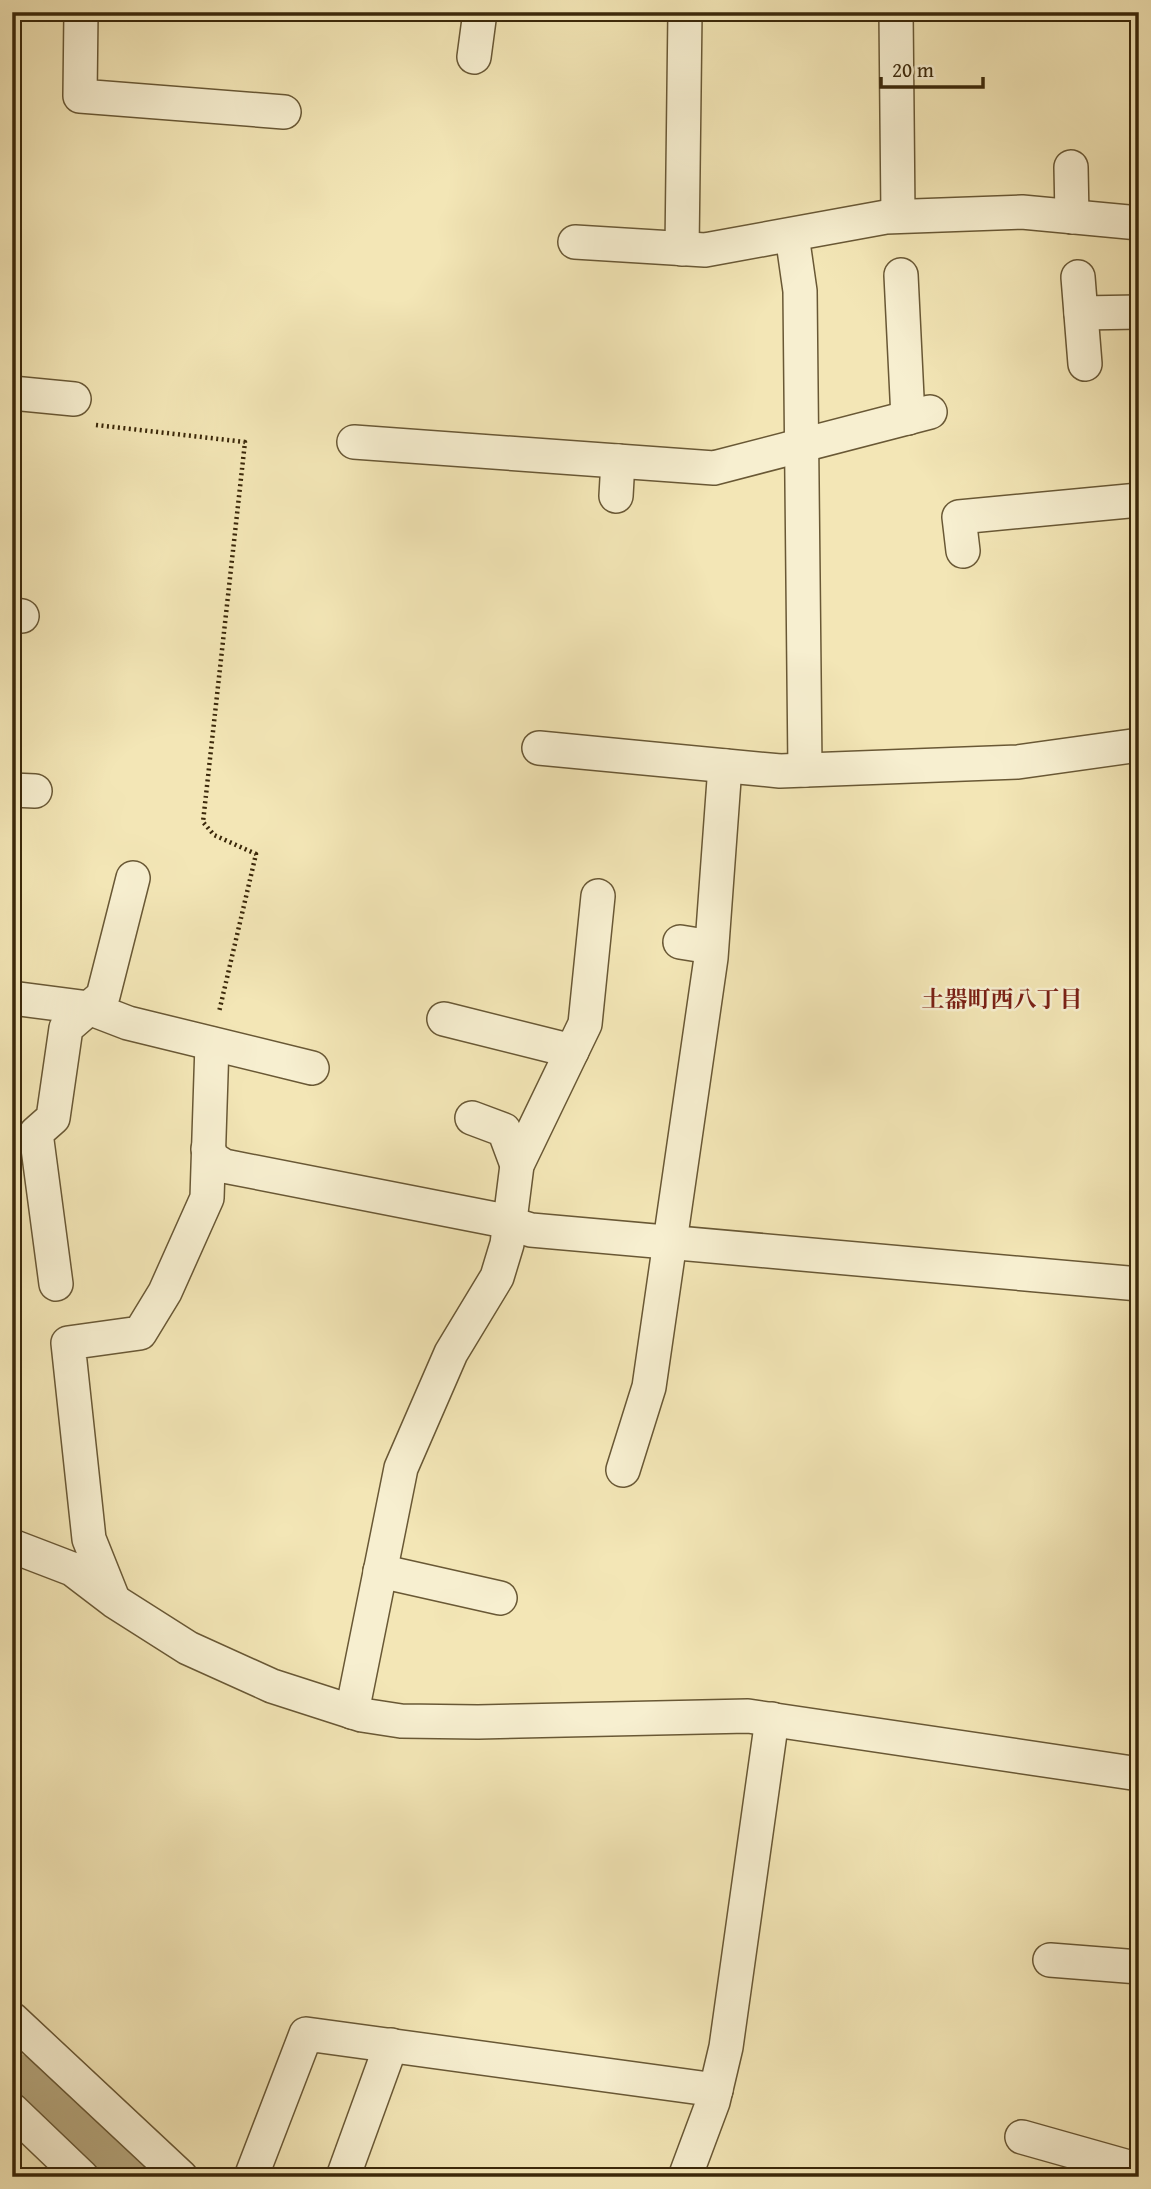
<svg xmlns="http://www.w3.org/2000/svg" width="1151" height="2189" font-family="'Gentium Book Plus','Noto Serif JP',serif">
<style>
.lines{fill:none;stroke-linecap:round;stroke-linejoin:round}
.river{stroke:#b4a57c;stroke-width:61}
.minor-casing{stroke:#695835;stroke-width:36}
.path{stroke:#3b280a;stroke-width:4.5;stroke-dasharray:2 3.5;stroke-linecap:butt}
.minor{stroke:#f7efd0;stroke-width:33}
.labels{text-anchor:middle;stroke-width:5;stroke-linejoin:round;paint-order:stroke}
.neighbourhood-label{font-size:23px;font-weight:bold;fill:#7a1f14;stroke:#f7efd0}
</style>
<rect width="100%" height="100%" fill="#f3e6b6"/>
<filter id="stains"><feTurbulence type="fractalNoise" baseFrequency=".00286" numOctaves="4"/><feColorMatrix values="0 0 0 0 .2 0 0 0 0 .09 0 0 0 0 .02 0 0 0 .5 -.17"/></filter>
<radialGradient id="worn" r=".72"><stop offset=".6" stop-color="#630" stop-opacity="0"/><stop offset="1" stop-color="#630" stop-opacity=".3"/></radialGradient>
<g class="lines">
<!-- river -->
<path class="river" d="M12 2083 120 2177"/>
<defs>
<g id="minor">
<path d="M81 12 80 96 284 112"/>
<path d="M896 12 898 216"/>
<path d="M474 57 480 12"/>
<path d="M1071 167 1072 217"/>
<path d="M792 235 800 291 805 770"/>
<path d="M575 242 705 250 886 217 1022 212 1139 223"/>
<path d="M682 249 685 12"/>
<path d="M901 275 908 418"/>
<path d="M1078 277 1085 364"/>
<path d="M1081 313 1139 312"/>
<path d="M12 393 74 399"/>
<path d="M354 442 714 468 930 412"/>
<path d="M616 496 618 461"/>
<path d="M963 551 959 517 1139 500"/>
<path d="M12 615 22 616"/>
<path d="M539 748 780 771 1018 762 1139 745"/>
<path d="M12 790 35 791"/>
<path d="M680 942 711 947"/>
<path d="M12 998 89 1008 128 1023 312 1068"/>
<path d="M444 1019 572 1051"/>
<path d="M472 1118 504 1130 517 1165"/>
<path d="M208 1149 213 1159 224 1166 495 1219 531 1230 1139 1284"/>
<path d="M56 1284 36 1133 53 1118 66 1028 103 996 133 878"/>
<path d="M623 1470 649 1387 711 958 725 766"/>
<path d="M12 1546 72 1569 114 1601 188 1648 272 1686 362 1715 401 1721 478 1722 748 1716 1139 1774"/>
<path d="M380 1571 500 1598"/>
<path d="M113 1599 89 1539 68 1343 140 1333 165 1292 207 1198 212 1044"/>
<path d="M352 1712 401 1468 451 1353 497 1277 507 1244 517 1165 585 1024 598 896"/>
<path d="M1050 1960 1139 1967"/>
<path d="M12 2019 181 2177"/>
<path d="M12 2110 82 2177"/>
<path d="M1022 2137 1139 2170"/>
<path d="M251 2177 306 2034 716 2090"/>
<path d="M343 2177 391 2045"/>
<path d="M685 2177 713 2102 726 2047 772 1719"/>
</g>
</defs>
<!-- minor casing -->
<use href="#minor" class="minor-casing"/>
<!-- path -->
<path class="path" d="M96 425 245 442 203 822 214 835 256 854 219 1012"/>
<!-- minor -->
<use href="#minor" class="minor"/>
</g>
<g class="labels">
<!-- neighbourhood labels -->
<g class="neighbourhood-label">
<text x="1002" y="1007">土器町西八丁目</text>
</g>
</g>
<!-- margin -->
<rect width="1151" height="2189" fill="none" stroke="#f3e6b6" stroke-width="42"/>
<rect x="14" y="14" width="1123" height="2161" fill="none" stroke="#3b280a" stroke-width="3.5"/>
<rect x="21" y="21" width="1109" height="2147" fill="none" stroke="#3b280a" stroke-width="2"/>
<!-- scale -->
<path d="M881 77v10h102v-10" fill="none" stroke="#3b280a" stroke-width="3.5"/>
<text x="892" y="77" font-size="21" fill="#3b280a" stroke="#f7efd0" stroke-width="5" paint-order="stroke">20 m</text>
<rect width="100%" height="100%" filter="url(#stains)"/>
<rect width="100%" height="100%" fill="url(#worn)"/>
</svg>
